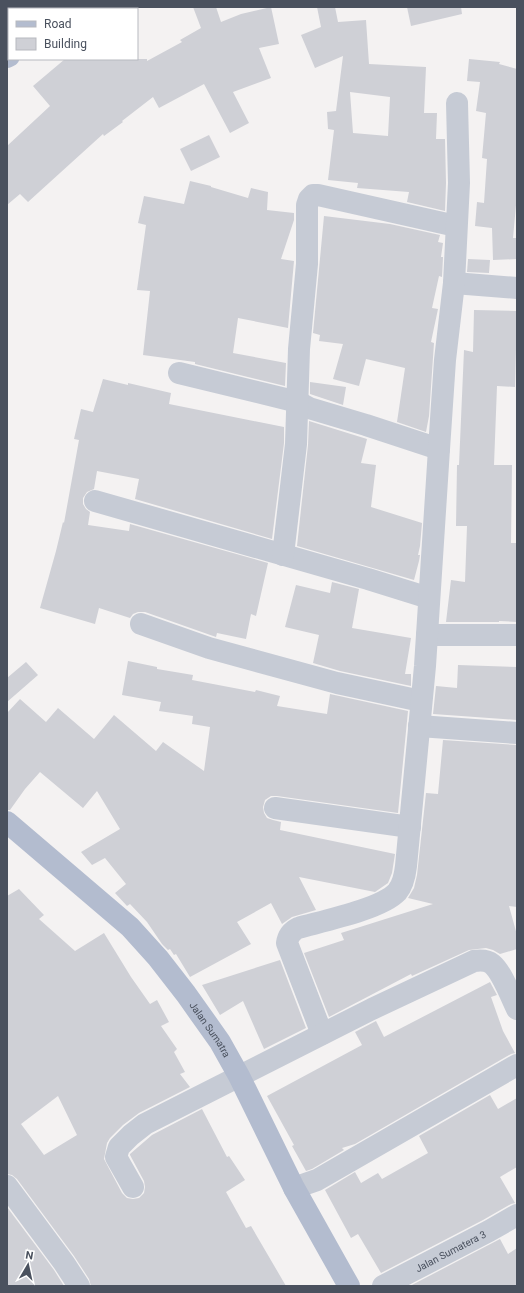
<svg xmlns="http://www.w3.org/2000/svg" width="524" height="1293" font-family="Roboto,sans-serif">
<style>
.building{fill:#cfd0d6;fill-rule:evenodd}
.lines{fill:none;stroke-linecap:round;stroke-linejoin:round}
.minor{stroke:#c6cbd5;stroke-width:22}
.major{stroke:#b3bccf;stroke-width:22}
.labels{text-anchor:middle;stroke-width:3.5;stroke-linejoin:round;paint-order:stroke}
.street-label{font-size:10px;fill:#4a515e;stroke:#fff}
</style>
<rect width="100%" height="100%" fill="#f4f2f2"/>
<!-- building -->
<g class="building">
<path d="M193 7H216L221 22 241 14 271 7 279 44 259 48 271 78 233 92 249 123 230 133 204 84 159 108 153 97 122 121 123 122 104 136 103 134 28 202 20 194 7 205V146L50 106 33 86 65 59H147V61L182 42 180 40 201 28Z"/>
<path d="M317 7H335L338 22 366 20 369 64 426 67 424 113H437L436 139H445L446 183 445 211 407 202 409 192 357 188 358 183 328 180 334 130 328 129 327 112 336 111 343 56 315 68 301 35 321 27ZM350 92 390 97 388 136 353 133Z"/>
<path d="M407 7H461L462 14 411 26Z"/>
<path d="M469 59 500 62 499 64 517 69V194L513 238H517V259L493 260 492 228 475 226 477 202 484 203 487 159 482 158 486 113 476 111 480 82 467 81Z"/>
<path d="M209 135 220 157 191 171 180 149Z"/>
<path d="M190 181 211 186V187L248 198 251 188 268 192 267 210 294 213V220L281 259 294 261 288 328 238 318 233 353 286 363 285 386 195 364V362L143 355 150 291 137 290 146 225 138 223 144 196 184 204Z"/>
<path d="M324 216 390 224 440 235 438 242 443 243 441 257H443L442 277 439 276 432 308 438 309 431 342 434 343 429 416 426 432 397 422 405 368 366 359 359 386 333 379 343 344 319 341 320 335 313 333Z"/>
<path d="M468 259 490 260 489 273 467 272Z"/>
<path d="M474 310 517 311 515 387 497 386 494 465H512L511 543H517V622L499 621V622H446L451 580 465 582 467 526H456L457 465H459L464 350 473 352Z"/>
<path d="M103 379 128 385V383L171 393 169 404 284 427V443L272 539 135 499 139 479 97 471 94 489 87 492 83 498V504L86 509 90 512 88 525 129 531 130 524 268 563 256 616 251 614 246 639 217 633 216 637 145 612H138L133 614 130 618 99 608 95 624 40 608 56 551 63 522 64 523 79 440 74 439 81 409 93 412Z"/>
<path d="M310 382 346 387 343 405 310 394Z"/>
<path d="M309 421 367 439 361 463 376 465 371 507 422 523 420 546 418 555H420L419 561 414 580 297 546 308 445Z"/>
<path d="M332 582 359 589 352 628 411 638 405 674H411V686L340 671 313 663 319 635 285 627 296 585 330 593Z"/>
<path d="M128 661 157 667V669L193 675 192 680 255 692 256 690 280 696 277 706 327 714 330 694 408 711 398 813 277 796H271L265 800 263 807 264 813 267 818 273 820 281 822 280 830 395 854 392 873 388 883 375 892 299 877 316 910 292 917 282 924 271 903 237 922 251 944 190 977 176 954 174 955 170 949 168 950 162 944 147 922 130 904 127 906 115 893 126 884 105 858 92 865 81 852 120 829 97 791 83 808 40 772 25 789 10 810H7V713L20 699 46 722 58 708 94 739 114 715 156 751 163 742 204 771 210 727 192 724 193 716 159 711 161 702 122 695Z"/>
<path d="M26 662 38 675 7 702V678Z"/>
<path d="M458 665 517 667V720L433 714 436 686 457 688Z"/>
<path d="M443 740 517 745V907L509 906 517 935V949L500 954 493 950 486 948 469 950 412 976 411 974 329 1017 304 953 344 940 341 933 433 904 408 898 414 888 417 875 426 793 438 794Z"/>
<path d="M19 889 44 915 39 919 75 951 104 933 131 977 150 1004 157 1000 169 1022 161 1026 177 1049 174 1052 185 1072 180 1074 190 1087 139 1113 123 1125 110 1138 107 1143 104 1159 122 1193 127 1198 133 1199 139 1198 144 1193 145 1187 144 1181 130 1155V1154L152 1135 202 1109 227 1157 229 1156 245 1180 226 1192 246 1228 251 1226 286 1286H91L89 1279 74 1256 17 1179 12 1175 7 1174V896ZM58 1096 77 1135 44 1155 21 1124Z"/>
<path d="M280 960 306 1028 264 1049 243 1001 220 1015 202 985Z"/>
<path d="M490 982 497 995 491 997 503 1031 515 1053 511 1054 355 1144 342 1148 344 1150 312 1169 306 1171 292 1146 294 1145 267 1096 362 1045 355 1032 376 1021 384 1037Z"/>
<path d="M490 1095 498 1109 517 1098V1167L500 1177 515 1203 511 1204 483 1220 381 1273 358 1234 351 1238 325 1190 355 1172 361 1183 378 1173 382 1179 428 1153 419 1136Z"/>
<path d="M7 1207 54 1270 64 1286H7Z"/>
<path d="M500 1239 508 1254 517 1248V1286H410Z"/>
</g>
<g class="lines">
<!-- minor -->
<g class="minor">
<path d="M454 283 517 288"/>
<path d="M179 373 298 402 309 408 366 425 439 449"/>
<path d="M95 501 368 579 429 598"/>
<path d="M283 555 296 444 299 349 307 264V205L309 199 313 195H318L456 226"/>
<path d="M141 624 209 648 337 683 421 701"/>
<path d="M427 635H517"/>
<path d="M419 726 517 733"/>
<path d="M275 808 410 827"/>
<path d="M322 1034 287 943C288 936 292 931 298 928 323 921 381 909 397 892 403 885 405 875 406 866L425 666 439 449 445 360 454 283 459 183 457 103"/>
<path d="M7 1186 64 1263 79 1286"/>
<path d="M133 1187 116 1157 119 1147 131 1135 145 1124 372 1009 474 961C481 960 487 960 492 964 502 972 511 997 517 1009"/>
<path d="M294 1188 317 1180 517 1065"/>
<path id="s1" d="M383 1286 489 1231 517 1215"/>
</g>
<!-- major -->
<g class="major">
<path d="M93 9 98 7"/>
<path d="M7 57 9 56"/>
<path id="s2" d="M7 822 130 927 158 958 186 994 220 1042 239 1076 294 1188 349 1286"/>
</g>
</g>
<g class="labels">
<!-- street labels -->
<g class="street-label">
<text dy="4" stroke="none"><textPath href="#s2" startOffset="292">Jalan Sumatra</textPath></text>
<text dy="4" stroke="none"><textPath href="#s1" startOffset="76">Jalan Sumatera 3</textPath></text>
</g>
</g>
<!-- border -->
<rect width="524" height="1293" fill="none" stroke="#4a515e" stroke-width="16"/>
<!-- legend -->
<rect x="8" y="8" width="130" height="52" fill="#ffffff" stroke="#b7b9bf"/>
<rect x="16" y="21" width="20" height="6" fill="#b3bccf" stroke="#b7b9bf"/>
<text x="44" y="28" font-size="12" fill="#4a515e">Road</text>
<rect x="16" y="38" width="20" height="12" fill="#cfd0d6" stroke="#b7b9bf"/>
<text x="44" y="48" font-size="12" fill="#4a515e">Building</text>
<!-- north arrow -->
<g transform="translate(28 1265) rotate(9)" stroke="#ffffff" stroke-width="3" paint-order="stroke">
<path d="M0-3L7 15L0 10L-7 15Z" fill="#4a515e"/>
<text y="-6" font-size="11" font-weight="bold" text-anchor="middle" fill="#4a515e">N</text>
</g>
</svg>
